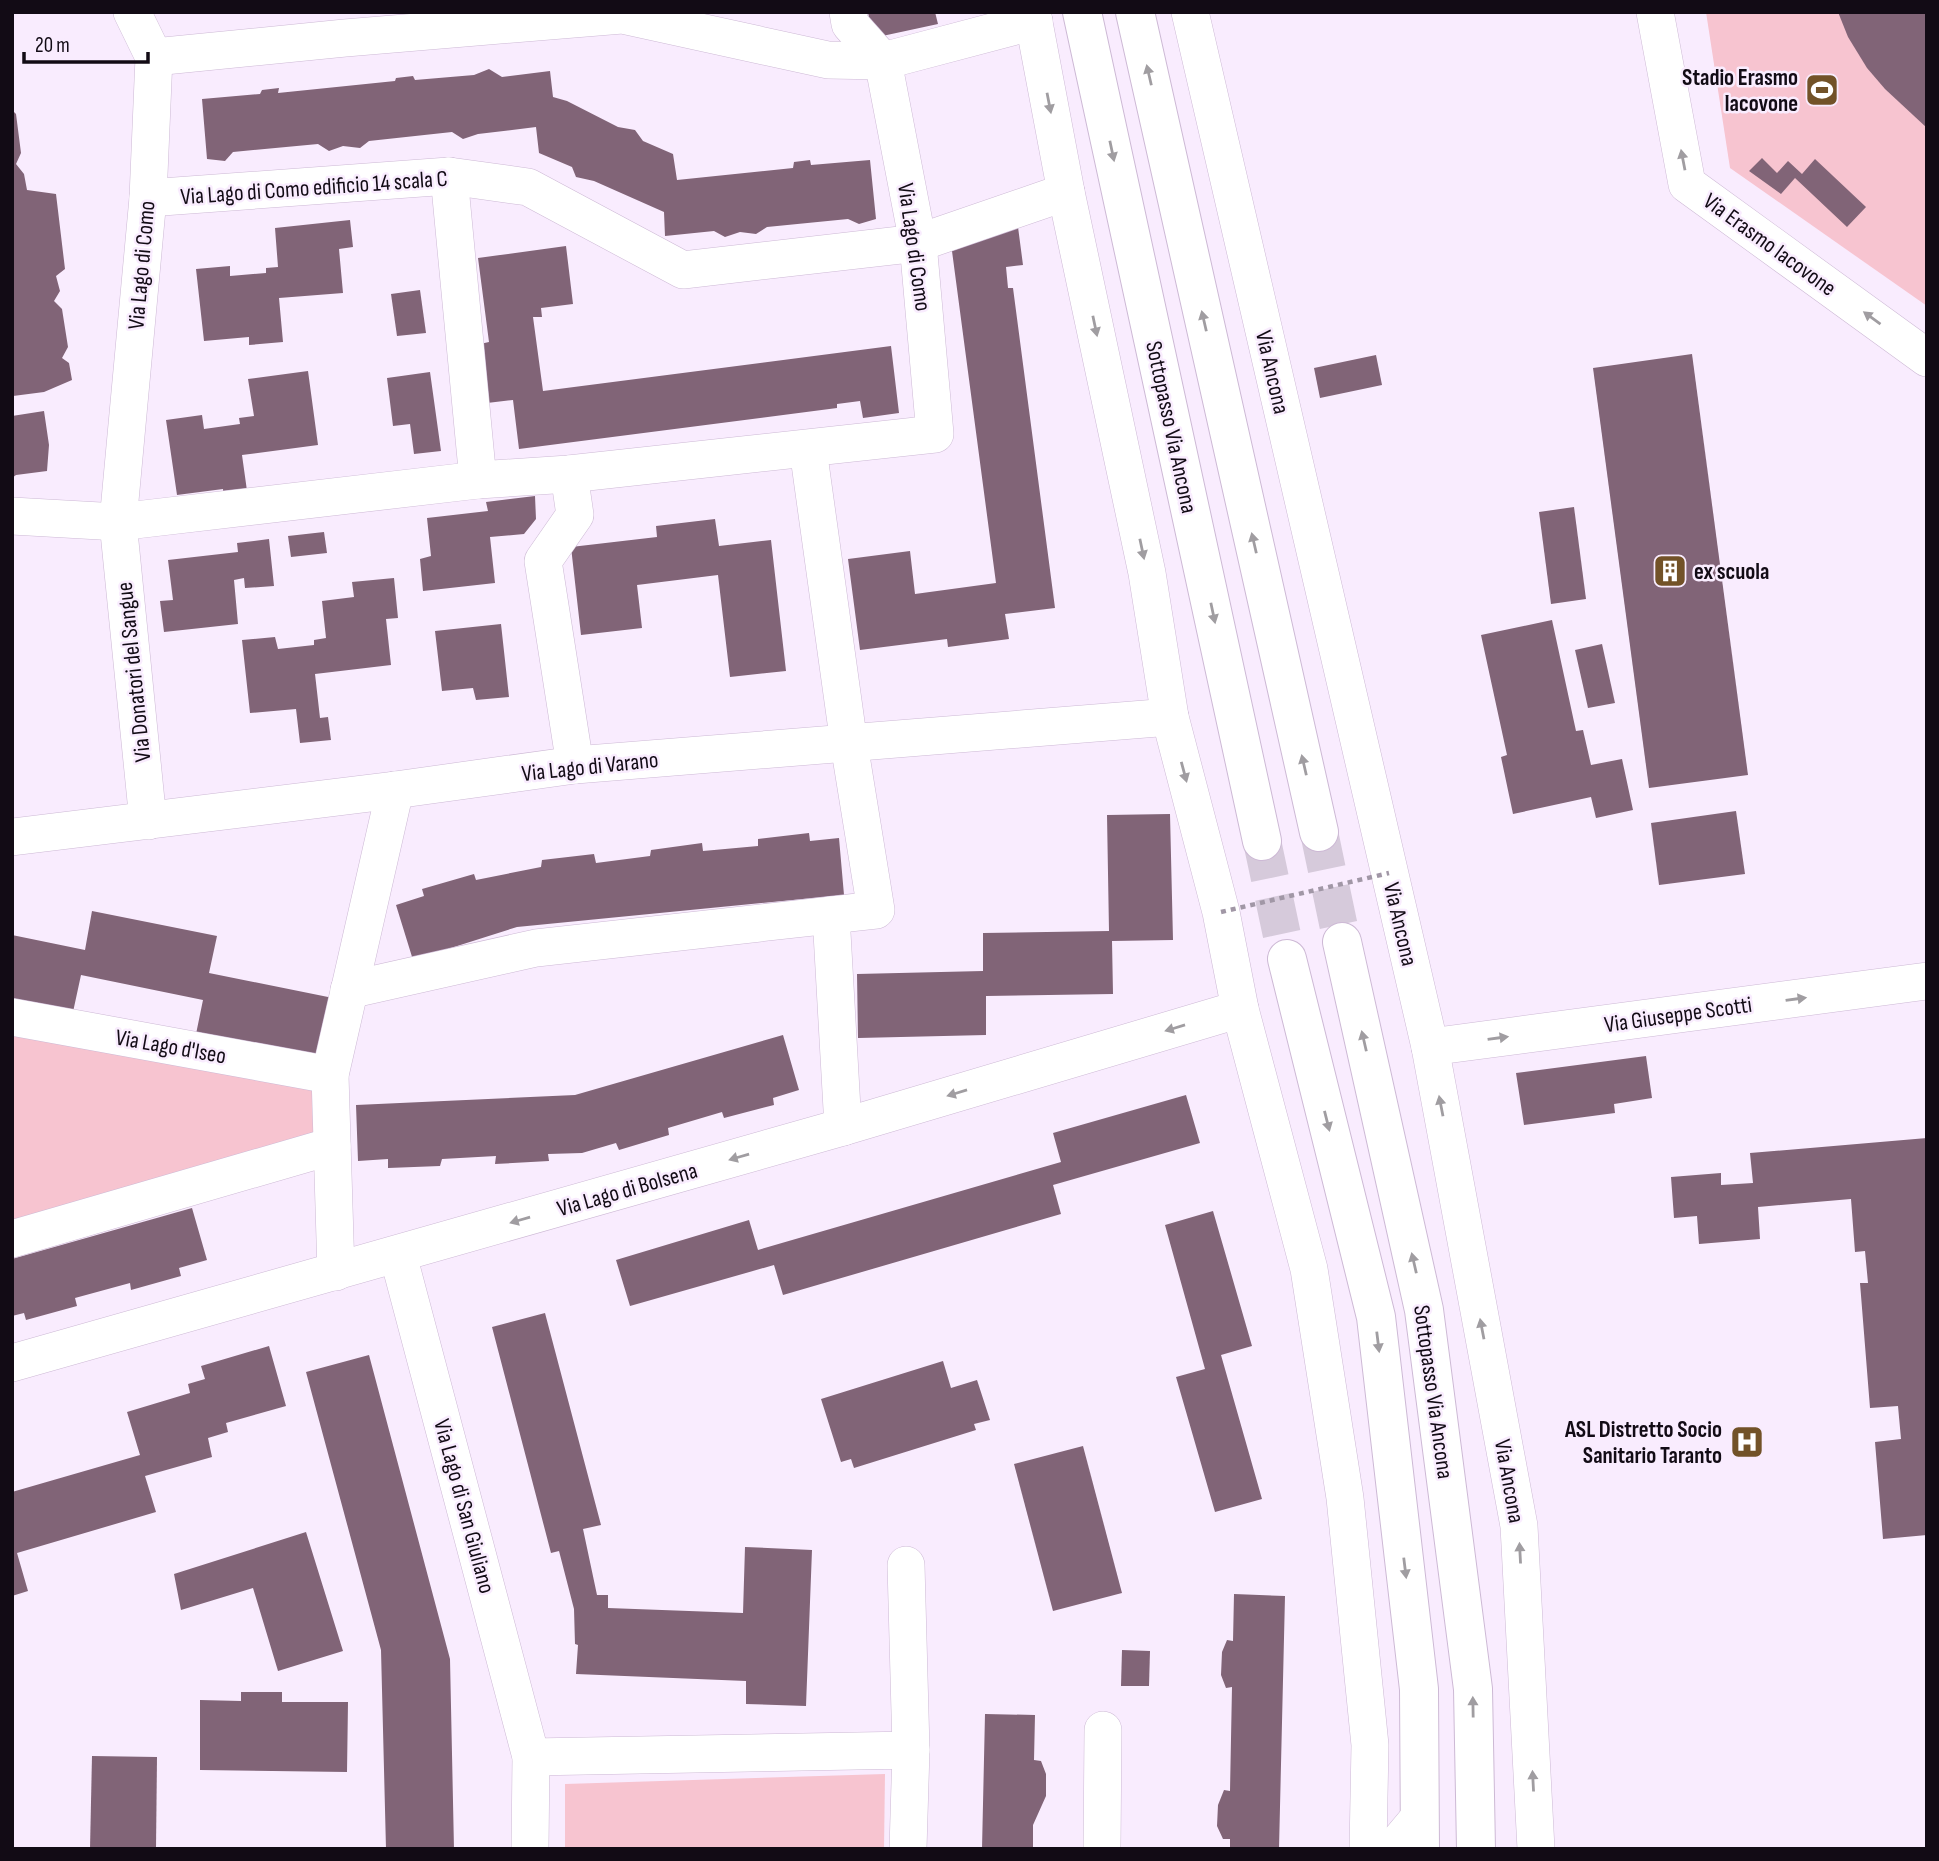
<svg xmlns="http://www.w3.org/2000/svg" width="1939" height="1861" font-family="'Sofia Sans Condensed',sans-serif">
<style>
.green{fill:#f7c4d0}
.building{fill:#816477}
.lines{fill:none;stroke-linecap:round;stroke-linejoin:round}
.tertiary-tunnel{stroke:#d6cadb;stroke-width:38;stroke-dasharray:38 19;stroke-linecap:butt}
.minor-casing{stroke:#cdb9d5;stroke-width:38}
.tertiary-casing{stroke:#cdb9d5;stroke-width:40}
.minor{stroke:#fff;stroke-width:37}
.tertiary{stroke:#fff;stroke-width:38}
.path-bridge{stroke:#a197a6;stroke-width:4.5;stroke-dasharray:5 5;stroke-linecap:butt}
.oneway{fill:#a09da1}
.labels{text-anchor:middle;stroke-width:5;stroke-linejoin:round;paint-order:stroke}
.poi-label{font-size:23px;font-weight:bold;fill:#120b15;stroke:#f9ecfe;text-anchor:end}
.street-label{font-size:23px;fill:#120b15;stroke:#f9ecfe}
</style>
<rect width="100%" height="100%" fill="#f9ecfe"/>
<!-- green -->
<g class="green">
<path d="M1706 12H1927V306L1730 168Z"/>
<path d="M12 1034 322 1085 325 1130 12 1220Z"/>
<path d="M885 1774 884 1849H565V1784Z"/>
</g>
<!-- building -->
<g class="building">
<path d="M868 12H935L938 24 873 38Z"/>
<path d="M1838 12H1927V128L1885 89 1867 68 1848 37Z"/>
<path d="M489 69 502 77 550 71 553 97 567 101 618 127 635 130 643 141 673 154 677 180 793 168 794 162 810 160 811 165 870 160 876 219 859 224 848 219 767 227 756 234 740 232 725 237 714 231 665 236 664 212 594 181 576 177 572 167 539 153 536 127 478 134 463 139 452 132 369 141 360 148 343 146 329 151 318 144 233 152 225 161 207 159 202 99 260 94 262 90 279 88 278 93 395 81 396 78 413 76 415 80 474 75Z"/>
<path d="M12 110 16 114 21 153 16 164 24 174 27 190 56 194 65 269 56 276 60 291 54 301 62 309 68 347 62 358 69 363 72 380 44 392 13 396Z"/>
<path d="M1762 158 1777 173 1788 161 1802 174 1815 159 1866 207 1847 227 1795 178 1781 194 1749 171Z"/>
<path d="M350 220 353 247 339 249 343 293 279 298 283 342 249 345V337L204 341 196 269 230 266V276L266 273V268L278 267 275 228Z"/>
<path d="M1018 227 1023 265 1006 267 1008 288H1013L1055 608 1005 614 1009 639 948 647 947 639 860 650 848 559 910 551 915 594 996 583 950 236Z"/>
<path d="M566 246 573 304 541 308 542 317H533L543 391 891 346 899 413 863 418 860 401 837 404V408L519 449 513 400 487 403 480 344 489 342 478 258Z"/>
<path d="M420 290 426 333 397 336 391 294Z"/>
<path d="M1692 354 1748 775 1649 788 1593 368Z"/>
<path d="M1376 355 1382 385 1320 398 1314 368Z"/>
<path d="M308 371 318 445 242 455 248 498 224 501 223 489 177 495 166 420 202 415 204 429 240 424 239 418 254 416 248 379Z"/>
<path d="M430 372 441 451 414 454 410 424 393 426 387 378Z"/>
<path d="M44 411 49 445 47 471 16 475 12 478V416Z"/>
<path d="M535 496 536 519 524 534 490 537 495 583 423 591 420 559 431 556 427 518 488 511 486 502Z"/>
<path d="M1574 507 1586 599 1551 604 1539 512Z"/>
<path d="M715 519 719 546 771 540 786 671 730 677 718 575 637 585 642 628 581 635 571 547 657 537 656 526Z"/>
<path d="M324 532 327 553 291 557 288 536Z"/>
<path d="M269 539 274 586 245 588 244 578 234 580 238 624 164 632 160 601 173 600 168 560 238 552 237 543Z"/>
<path d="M394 578 398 618 386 619 391 665 315 674 320 718 328 717 331 740 300 743 296 709 250 713 242 640 275 637 278 649 314 645V640L326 638 322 601 354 597 352 582Z"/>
<path d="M1552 620 1576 731 1583 730 1591 765 1622 759 1633 810 1596 818 1591 797 1513 814 1501 757 1507 755 1481 635Z"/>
<path d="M501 624 509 697 476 700 473 688 442 691 435 631Z"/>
<path d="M1602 644 1615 703 1588 708 1575 650Z"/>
<path d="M1736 811 1745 874 1659 885 1651 823Z"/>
<path d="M1170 814 1173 940 1112 941 1113 994 986 996V1035L858 1038 857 974 983 971V933L1109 931 1107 815Z"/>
<path d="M809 833 810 841 839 838 844 895 517 927 413 960 396 905 424 896 422 889 474 874 476 880 541 867 542 860 594 854 596 863 650 856 651 850 702 843 703 851 758 846V839Z"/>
<path d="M92 911 217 936 209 973 333 998 320 1060 196 1034 203 1000 81 975 73 1012 12 1000V935L85 950Z"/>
<path d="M783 1035 799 1090 773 1098 774 1105 724 1118 722 1112 668 1128 669 1135 619 1150 616 1143 582 1153 548 1154 549 1161 495 1164 496 1156 442 1159 440 1166 388 1168V1159L358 1161 356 1105 575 1095Z"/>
<path d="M1646 1056 1652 1098 1614 1104 1615 1113 1524 1125 1516 1073Z"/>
<path d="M1186 1095 1200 1143 1053 1185 1061 1214 783 1295 774 1265 630 1306 616 1260 749 1220 758 1250 1061 1162 1053 1133Z"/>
<path d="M1927 1138V1308L1925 1309 1927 1335V1535L1883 1539 1875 1442 1901 1439 1898 1406 1870 1408 1860 1283H1868L1865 1251 1855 1252 1851 1199 1758 1207 1760 1239 1699 1244 1697 1216 1674 1218 1671 1177 1721 1173V1185L1753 1183 1750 1153Z"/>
<path d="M192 1208 207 1260 179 1268 181 1276 131 1290 130 1283 75 1298 77 1306 26 1320 24 1313 12 1316V1259Z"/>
<path d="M1213 1211 1252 1346 1221 1355 1262 1499 1215 1512 1176 1377 1205 1369 1165 1225Z"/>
<path d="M545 1313 601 1525 583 1529 597 1595H608V1608L743 1613 745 1547 812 1550 806 1706 746 1704V1681L576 1674 578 1645 575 1644 574 1609 559 1551 551 1553 492 1327Z"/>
<path d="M269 1346 286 1406 226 1423 228 1432 208 1438 212 1457 145 1476 156 1512 17 1553 28 1591 12 1596V1492L140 1455 127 1412 190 1393 188 1384 205 1379 201 1366Z"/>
<path d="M369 1355 450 1659 454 1849H386L381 1650 306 1372Z"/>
<path d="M943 1361 951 1388 977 1380 990 1420 974 1424 976 1430 854 1468 851 1459 841 1462 821 1399Z"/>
<path d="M1083 1446 1122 1593 1053 1611 1014 1464Z"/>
<path d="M306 1532 343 1651 278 1671 253 1588 181 1610 174 1574Z"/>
<path d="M1234 1594 1285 1596 1279 1849H1230V1839H1223L1217 1826 1218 1805 1224 1790 1230 1791 1232 1687 1226 1688 1221 1675 1222 1652 1227 1640 1233 1641Z"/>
<path d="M1122 1650 1150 1651 1149 1686H1121Z"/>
<path d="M241 1692H282V1702H348L347 1772 200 1770V1700L241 1701Z"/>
<path d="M985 1714 1035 1715 1034 1760 1041 1761 1046 1774V1796L1033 1825V1849H982Z"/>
<path d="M92 1756 157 1757 156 1849H90Z"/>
</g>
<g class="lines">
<!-- tertiary-tunnel -->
<g class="tertiary-tunnel">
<path d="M1319 832 1342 942"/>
<path d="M1262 841 1287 959"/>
</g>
<defs>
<g id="minor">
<path d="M132 12 154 57 148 198 118 522 148 821"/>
<path d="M1032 12 1066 192 1147 573 1170 717 1221 912 1240 1009 1309 1269 1345 1498 1370 1745 1368 1849"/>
<path d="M1190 12 1430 1047 1519 1526 1536 1849"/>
<path d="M1655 12 1687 184 1927 358"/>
<path d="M154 57 345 38 622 15 828 60 883 61 1034 21"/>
<path d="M449 176 478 480"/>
<path d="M148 198 449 176 528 187 683 270 918 243 1066 192"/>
<path d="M569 474 575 515 543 561 575 765"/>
<path d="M12 516 118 522 478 480 569 474 935 434 918 243 883 61 850 24 848 12"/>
<path d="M12 837 395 790 575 765 1170 717"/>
<path d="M831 915 843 1127"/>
<path d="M349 990 536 948 876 910 849 744 808 449"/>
<path d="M12 1017 330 1075"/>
<path d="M1430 1047 1927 981"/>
<path d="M12 1239 332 1146"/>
<path d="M398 1255 531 1757 530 1849"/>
<path d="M336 1272 330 1075 395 790"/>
<path d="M12 1363 843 1127 1240 1009"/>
<path d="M906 1565 911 1750"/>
<path d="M531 1757 911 1750 908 1849"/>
<path d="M1102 1849 1103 1730"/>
<path d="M1393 1849 1419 1818"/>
</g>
<g id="tertiary">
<path d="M1082 12 1262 841"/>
<path d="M1135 12 1319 832"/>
<path d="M1342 942 1424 1310 1473 1689 1476 1849"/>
<path d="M1287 959 1376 1317 1419 1689 1420 1849"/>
</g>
</defs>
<!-- minor casing -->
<use href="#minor" class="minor-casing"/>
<!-- tertiary casing -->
<use href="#tertiary" class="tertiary-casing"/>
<!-- minor -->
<use href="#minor" class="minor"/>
<!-- tertiary -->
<use href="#tertiary" class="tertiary"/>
<!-- path-bridge -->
<path class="path-bridge" d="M1221 912 1389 873"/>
</g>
<!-- one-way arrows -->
<defs><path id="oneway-solid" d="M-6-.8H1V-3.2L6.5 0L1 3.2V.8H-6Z" transform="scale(1.75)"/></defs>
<g class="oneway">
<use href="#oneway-solid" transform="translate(1149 75) rotate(-103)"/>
<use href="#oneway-solid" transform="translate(1049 103) rotate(79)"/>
<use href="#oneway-solid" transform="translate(1112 151) rotate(78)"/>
<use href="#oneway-solid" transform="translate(1683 160) rotate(-101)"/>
<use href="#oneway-solid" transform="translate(1872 318) rotate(-144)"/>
<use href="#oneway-solid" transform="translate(1204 321) rotate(-103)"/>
<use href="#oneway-solid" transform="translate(1095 326) rotate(78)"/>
<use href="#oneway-solid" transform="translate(1254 543) rotate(-103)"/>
<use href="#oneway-solid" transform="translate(1142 549) rotate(78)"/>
<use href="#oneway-solid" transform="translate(1213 613) rotate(78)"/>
<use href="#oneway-solid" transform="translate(1304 765) rotate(-103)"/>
<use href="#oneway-solid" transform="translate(1184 772) rotate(75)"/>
<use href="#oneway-solid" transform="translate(1796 999) rotate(-8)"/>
<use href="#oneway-solid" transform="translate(1175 1028) rotate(163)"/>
<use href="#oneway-solid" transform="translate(1498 1038) rotate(-8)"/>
<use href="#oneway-solid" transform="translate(1364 1041) rotate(-103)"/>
<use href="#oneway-solid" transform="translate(957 1093) rotate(163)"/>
<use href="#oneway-solid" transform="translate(1441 1106) rotate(-101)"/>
<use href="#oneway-solid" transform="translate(1327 1121) rotate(76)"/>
<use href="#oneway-solid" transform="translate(739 1157) rotate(164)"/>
<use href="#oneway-solid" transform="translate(520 1220) rotate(164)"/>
<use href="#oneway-solid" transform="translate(1414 1263) rotate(-103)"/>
<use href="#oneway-solid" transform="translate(1482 1329) rotate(-101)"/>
<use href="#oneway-solid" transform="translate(1378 1342) rotate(83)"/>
<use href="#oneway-solid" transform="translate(1520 1553) rotate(-93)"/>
<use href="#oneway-solid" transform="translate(1405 1568) rotate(83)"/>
<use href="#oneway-solid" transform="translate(1473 1707) rotate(-91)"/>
<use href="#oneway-solid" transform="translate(1533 1781) rotate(-93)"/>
</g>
<!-- icons -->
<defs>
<symbol id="stadium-square" viewBox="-11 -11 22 22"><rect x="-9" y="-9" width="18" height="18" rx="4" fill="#725228" stroke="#f9ecfe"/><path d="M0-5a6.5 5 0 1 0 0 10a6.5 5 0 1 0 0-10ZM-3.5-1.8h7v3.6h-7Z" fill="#fff"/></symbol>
<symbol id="building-square" viewBox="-11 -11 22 22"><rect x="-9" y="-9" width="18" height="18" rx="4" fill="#725228" stroke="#f9ecfe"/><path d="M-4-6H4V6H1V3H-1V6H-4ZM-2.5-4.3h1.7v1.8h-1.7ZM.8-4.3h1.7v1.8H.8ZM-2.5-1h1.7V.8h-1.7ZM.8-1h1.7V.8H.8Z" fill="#fff"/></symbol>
<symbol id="hospital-square" viewBox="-11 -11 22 22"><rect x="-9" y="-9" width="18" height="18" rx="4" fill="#725228" stroke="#f9ecfe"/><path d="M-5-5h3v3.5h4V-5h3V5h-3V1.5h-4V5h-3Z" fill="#fff"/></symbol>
</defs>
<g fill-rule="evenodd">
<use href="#stadium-square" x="1803" y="71" width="38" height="38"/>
<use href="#building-square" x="1651" y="552" width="38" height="38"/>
<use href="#hospital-square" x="1728" y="1423" width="38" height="38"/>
</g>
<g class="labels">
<!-- poi labels -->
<g class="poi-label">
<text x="1798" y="85">Stadio Erasmo<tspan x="1798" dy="26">Iacovone</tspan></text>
<text x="1694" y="579" text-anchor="start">ex scuola</text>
<text x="1722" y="1437">ASL Distretto Socio<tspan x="1722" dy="26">Sanitario Taranto</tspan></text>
</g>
<!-- street labels -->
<g class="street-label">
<text transform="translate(314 187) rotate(-4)" y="8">Via Lago di Como edificio 14 scala C</text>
<text transform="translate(1770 244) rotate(36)" y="8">Via Erasmo Iacovone</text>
<text transform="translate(915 247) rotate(82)" y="8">Via Lago di Como</text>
<text transform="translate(141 265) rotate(-85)" y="8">Via Lago di Como</text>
<text transform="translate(1273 372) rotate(77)" y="8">Via Ancona</text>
<text transform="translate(1172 427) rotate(78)" y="8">Sottopasso Via Ancona</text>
<text transform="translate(133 672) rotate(-96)" y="8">Via Donatori del Sangue</text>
<text transform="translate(590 766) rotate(-6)" y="8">Via Lago di Varano</text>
<text transform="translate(1401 924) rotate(77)" y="8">Via Ancona</text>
<text transform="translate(1678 1014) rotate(-8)" y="8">Via Giuseppe Scotti</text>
<text transform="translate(171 1046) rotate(10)" y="8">Via Lago d'Iseo</text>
<text transform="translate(627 1189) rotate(-16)" y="8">Via Lago di Bolsena</text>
<text transform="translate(1434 1392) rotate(82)" y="8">Sottopasso Via Ancona</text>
<text transform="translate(1510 1481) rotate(80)" y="8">Via Ancona</text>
<text transform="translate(465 1506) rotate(75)" y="8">Via Lago di San Giuliano</text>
</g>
</g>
<!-- border -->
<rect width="1939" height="1861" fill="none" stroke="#120b15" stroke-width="28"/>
<!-- scale -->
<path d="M24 52v10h124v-10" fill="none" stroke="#120b15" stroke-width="3.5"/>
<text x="35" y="52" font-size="21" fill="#120b15" stroke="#f9ecfe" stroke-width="5" paint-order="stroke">20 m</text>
</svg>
